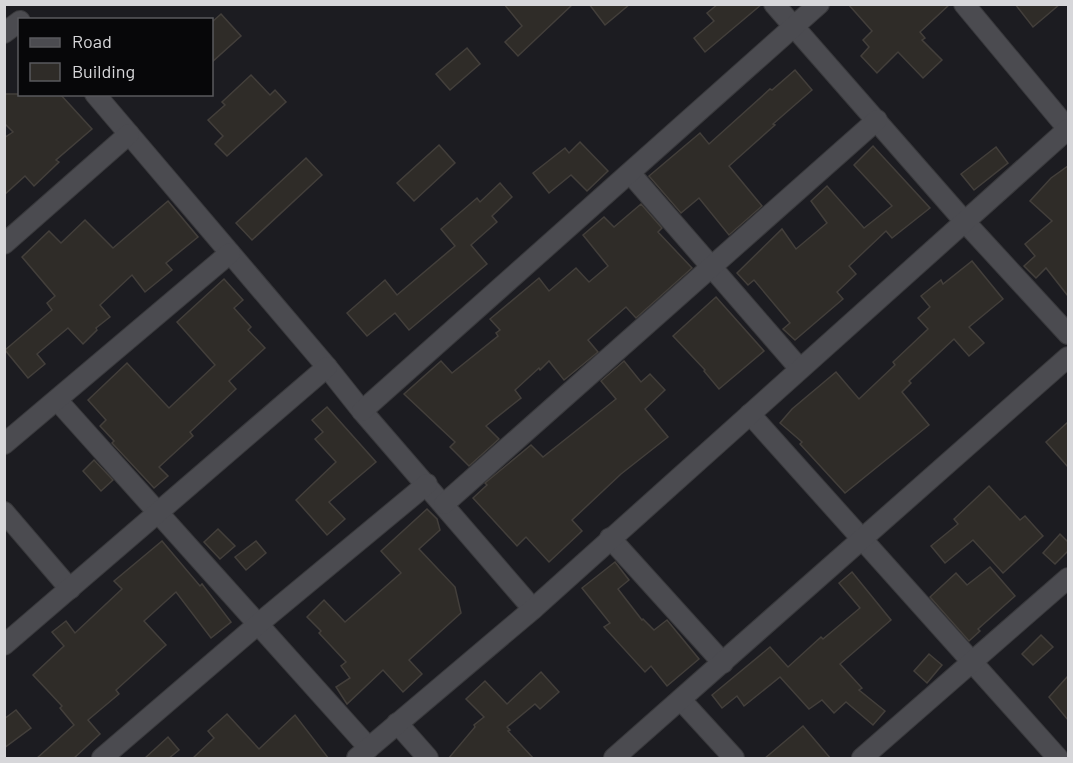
<svg xmlns="http://www.w3.org/2000/svg" width="1073" height="763" font-family="Barlow,sans-serif">
<style>
.building{fill:#2f2c28;stroke:#433f3b;stroke-width:1.5}
.lines{fill:none;stroke-linecap:round;stroke-linejoin:round}
.street-casing{stroke:#39393c;stroke-width:22}
.street{stroke:#4b4b50;stroke-width:20}
</style>
<rect width="100%" height="100%" fill="#1c1c21"/>
<!-- building -->
<g class="building">
<path d="M504 4H573L518 56 505 42 522 26Z"/>
<path d="M589 4H630L605 25Z"/>
<path d="M718 4H762L705 52 694 38 714 21 707 13Z"/>
<path d="M848 4H950L920 32 925 38 922 40 942 60 923 78 898 52 877 73 861 56 869 47 863 40 872 31Z"/>
<path d="M1015 4H1060L1033 27Z"/>
<path d="M221 14 241 36 212 62V22Z"/>
<path d="M467 48 480 64 450 90 436 74Z"/>
<path d="M795 70 812 90 773 124 775 125 729 166 762 206 729 235 699 198 681 213 649 176 700 133 709 144 770 89 772 90Z"/>
<path d="M251 75 270 95 275 90 286 102 227 156 215 144 223 136 208 120 225 105 222 102Z"/>
<path d="M4 94H60L92 129 56 160 59 162 34 186 25 176 4 195V138L13 132 4 123Z"/>
<path d="M580 142 608 171 587 191 571 175 549 193 533 173 565 148 569 153Z"/>
<path d="M439 145 455 163 414 201 397 183Z"/>
<path d="M873 146 930 208 892 238 886 231 849 266 856 274 837 292 843 299 795 340 783 329 790 323 754 280 748 285 737 273 782 229 796 249 827 223 811 201 827 186 864 228 892 206 854 165Z"/>
<path d="M996 147 1008 163 974 190 961 174Z"/>
<path d="M306 158 322 175 252 240 236 223Z"/>
<path d="M1068 166V296L1046 268 1036 278 1024 266 1035 256 1025 244 1052 221 1030 201 1051 178Z"/>
<path d="M500 183 512 197 492 216 497 222 471 245 487 264 409 330 395 313 367 336 347 313 385 280 397 295 455 246 441 229 477 198 480 202Z"/>
<path d="M168 201 198 237 166 263 172 270 145 292 132 275 100 305 110 317 96 328 97 330 83 344 68 328 37 354 45 364 28 378 5 350 52 310 47 303 55 296 22 257 49 231 61 243 85 220 113 248Z"/>
<path d="M641 204 662 228 658 232 692 268 636 318 626 307 588 340 598 352 564 380 549 361 540 370 539 368 515 390 521 398 486 426 499 439 469 466 450 447 455 442 404 394 441 361 452 373 498 336 496 333 500 330 490 319 539 278 549 291 576 268 589 282 608 266 583 235 604 217 614 227Z"/>
<path d="M972 261 1003 299 969 327 984 343 969 356 954 339 909 381 911 383 902 392 929 425 845 493 800 444 802 442 780 423 792 409 836 372 859 399 895 365 893 362 928 329 918 318 930 307 921 296 941 280 943 284Z"/>
<path d="M224 279 243 300 234 308 251 327 248 330 265 348 229 381 236 389 190 432 193 436 159 467 168 476 154 488 112 443 114 441 100 426 106 420 88 400 127 363 169 408 215 365 177 322Z"/>
<path d="M716 297 764 351 719 389 704 371 705 370 673 336Z"/>
<path d="M624 361 641 382 650 374 665 390 645 409 668 437 621 474 572 520 582 531 549 562 526 537 517 546 473 498 487 485 485 483 531 445 543 457 616 399 601 381Z"/>
<path d="M327 407 376 462 329 502 345 519 327 535 296 500 336 462 315 439 323 432 312 420Z"/>
<path d="M1068 422V467L1046 442Z"/>
<path d="M94 460 113 480 101 491 83 471Z"/>
<path d="M989 486 1020 520 1025 516 1043 536 1003 573 973 540 945 563 931 546 958 524 954 519Z"/>
<path d="M427 509 437 519 440 530 419 549 455 587 461 613 409 660 422 674 403 692 383 670 347 704 336 687 350 678 341 666 346 662 319 633 321 631 307 617 324 600 345 622 401 573 381 551Z"/>
<path d="M218 529 235 546 220 559 204 542Z"/>
<path d="M1060 534 1068 542V551L1055 564 1043 553Z"/>
<path d="M162 541 200 586 202 584 231 622 211 638 176 592 144 621 166 645 116 690 119 694 88 720 100 734 73 759H36L74 725 60 708 62 706 33 675 64 646 52 632 66 621 75 633 122 589 114 581Z"/>
<path d="M256 541 266 553 246 570 235 557Z"/>
<path d="M615 562 629 580 618 589 642 620 643 619 654 630 667 620 699 659 667 686 651 666 645 672 604 627 610 623 582 588Z"/>
<path d="M990 567 1015 596 978 629 980 631 969 641 930 597 956 573 967 585Z"/>
<path d="M852 572 891 620 840 664 862 688 859 690 885 711 873 725 846 702 834 713 822 700 809 709 780 677 744 706 737 696 722 708 712 695 770 647 788 667 821 637 823 639 860 608 839 583Z"/>
<path d="M1041 635 1053 647 1033 665 1022 654Z"/>
<path d="M929 654 942 665 927 683 914 671Z"/>
<path d="M541 672 559 692 540 709 535 704 507 727 510 730 508 731 534 759H448L475 727 474 725 484 717 466 699 485 681 507 704Z"/>
<path d="M1068 676V720L1049 697Z"/>
<path d="M16 710 31 728 4 748V719Z"/>
<path d="M227 714 259 749 295 715 329 759H192L214 738 208 731Z"/>
<path d="M803 726 831 759H764Z"/>
<path d="M168 737 179 750 168 759H144Z"/>
</g>
<g class="lines">
<defs>
<g id="street">
<path d="M774 4 965 222 1068 334"/>
<path d="M964 4 1068 129"/>
<path d="M4 33 20 21"/>
<path d="M95 94 327 367 362 411 533 609"/>
<path d="M630 173 800 369"/>
<path d="M4 244 129 134"/>
<path d="M57 400 369 748"/>
<path d="M362 411 819 4"/>
<path d="M750 414 1058 758"/>
<path d="M4 444 230 253"/>
<path d="M444 504 877 120"/>
<path d="M4 512 70 589"/>
<path d="M610 538 723 663"/>
<path d="M4 645 327 367"/>
<path d="M681 700 734 758"/>
<path d="M397 723 428 758"/>
<path d="M102 758 257 625 427 484"/>
<path d="M357 758 533 609 1068 129"/>
<path d="M614 758 1068 357"/>
<path d="M862 758 1068 578"/>
</g>
</defs>
<!-- street casing -->
<use href="#street" class="street-casing"/>
<!-- street -->
<use href="#street" class="street"/>
</g>
<!-- border -->
<rect width="1073" height="763" fill="none" stroke="#d7d7da" stroke-width="12"/>
<!-- legend -->
<rect x="18" y="18" width="195" height="78" fill="#070709" stroke="#5a5a5d" stroke-width="1.5"/>
<rect x="30" y="38" width="30" height="9" fill="#4b4b50" stroke="#5a5a5d" stroke-width="1.5"/>
<text x="72" y="48" font-size="18" fill="#d7d7da">Road</text>
<rect x="30" y="63" width="30" height="18" fill="#2f2c28" stroke="#5a5a5d" stroke-width="1.5"/>
<text x="72" y="78" font-size="18" fill="#d7d7da">Building</text>
</svg>
